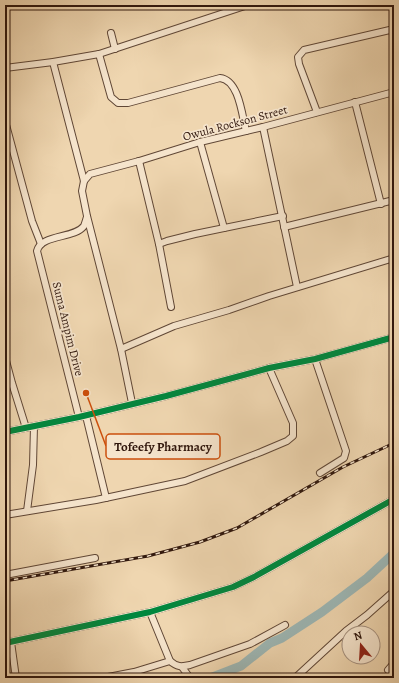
<svg xmlns="http://www.w3.org/2000/svg" width="399" height="683" font-family="Alegreya,serif">
<style>
.lines{fill:none;stroke-linecap:round;stroke-linejoin:round}
.river{stroke:#9db7b5;stroke-width:9}
.minor-casing{stroke:#604736;stroke-width:8}
.minor{stroke:#f5e4cc;stroke-width:6}
.rail-casing{stroke:#30170d;stroke-width:3}
.rail{stroke:#f5e4cc;stroke-width:1.5;stroke-dasharray:4.5;stroke-linecap:butt}
.cycleway-casing{stroke:#f5e4cc;stroke-width:8}
.cycleway{stroke:#00873e;stroke-width:6}
.labels{text-anchor:middle;stroke-width:3.5;stroke-linejoin:round;paint-order:stroke}
.street-label{font-size:12px;fill:#30170d;stroke:#f5e4cc}
.leader{fill:none;stroke:#cc4f0c;stroke-width:1.5}
.callout-dot{fill:#cc4f0c;stroke:#f5e4cc;stroke-width:1.5}
.callout{fill:#f5e4cc;stroke:#cc4f0c;stroke-width:1.5}
.callout-label{font-size:13px;text-anchor:middle;font-weight:bold;fill:#30170d}
</style>
<rect width="100%" height="100%" fill="#efd6b0"/>
<filter id="stains"><feTurbulence type="fractalNoise" baseFrequency=".005" numOctaves="4"/><feColorMatrix values="0 0 0 0 .2 0 0 0 0 .09 0 0 0 0 .02 0 0 0 .5 -.17"/></filter>
<radialGradient id="worn" r=".72"><stop offset=".6" stop-color="#630" stop-opacity="0"/><stop offset="1" stop-color="#630" stop-opacity=".3"/></radialGradient>
<g class="lines">
<!-- river -->
<path class="river" d="M210 678 241 666 270 643 282 638 322 612 367 578 394 553"/>
<defs>
<g id="minor">
<path d="M111 33 115 49"/>
<path d="M99 54 111 97 118 103H128L220 78C239 80 242 115 246 131"/>
<path d="M53 62 84 181 82 191 87 216 121 349 132 403"/>
<path d="M5 68 53 62 99 54 248 5"/>
<path d="M355 102 381 204"/>
<path d="M317 112 299 64 298 57 304 50 394 29"/>
<path d="M5 121 32 221 41 244"/>
<path d="M263 127 297 287"/>
<path d="M200 142 224 228"/>
<path d="M139 161 159 244 171 307"/>
<path d="M84 181 90 174 139 161 200 142 263 127 394 92"/>
<path d="M284 227 394 200"/>
<path d="M159 244 167 241 195 234 283 216"/>
<path d="M121 349 174 326 229 310 269 296 394 258"/>
<path d="M5 357 12 383 26 428"/>
<path d="M315 359 346 451 344 458 320 473"/>
<path d="M86 416 106 498"/>
<path d="M79 417 37 251C41 234 74 239 84 226 85 224 86 220 87 217"/>
<path d="M5 432 79 417 166 396 269 368 315 359 394 337"/>
<path d="M27 511 33 465 34 426"/>
<path d="M5 515 96 500 185 481 261 452 287 441 293 436V423L269 368"/>
<path d="M5 575 95 558"/>
<path d="M150 612 170 661"/>
<path d="M11 642 16 678"/>
<path d="M5 643 150 612 233 587 254 577 394 499"/>
<path d="M182 667 190 678"/>
<path d="M388 670 394 663"/>
<path d="M103 678 134 672 170 661C177 667 181 667 190 665L250 644 285 625"/>
<path d="M295 678 346 631 367 615 394 591"/>
</g>
</defs>
<!-- minor casing -->
<use href="#minor" class="minor-casing"/>
<!-- minor -->
<use href="#minor" class="minor"/>
<defs>
<path id="rail" d="M5 581 148 556 200 542 237 528 343 467 394 443"/>
</defs>
<!-- rail casing -->
<use href="#rail" class="rail-casing"/>
<!-- rail -->
<use href="#rail" class="rail"/>
<defs>
<g id="cycleway">
<path d="M5 432 79 417 166 396 269 368 315 359 394 337"/>
<path d="M5 643 150 612 233 587 254 577 394 499"/>
</g>
</defs>
<!-- cycleway casing -->
<use href="#cycleway" class="cycleway-casing"/>
<!-- cycleway -->
<use href="#cycleway" class="cycleway"/>
</g>
<g class="labels">
<!-- street labels -->
<g class="street-label">
<text transform="translate(235 123) rotate(-15)" y="4">Owula Rockson Street</text>
<text transform="translate(68 329) rotate(76)" y="4">Suma Ampim Drive</text>
</g>
</g>
<!-- callouts -->
<path class="leader" d="M86 393L106 446"/>
<circle class="callout-dot" cx="86" cy="393" r="4"/>
<rect class="callout" x="106" y="434" width="114" height="25" rx="4"/>
<g class="callout-label">
<text x="163" y="451">Tofeefy Pharmacy</text>
</g>
<!-- margin -->
<rect width="399" height="683" fill="none" stroke="#efd6b0" stroke-width="20"/>
<rect x="6" y="6" width="387" height="671" fill="none" stroke="#30170d" stroke-width="2"/>
<rect x="10" y="10" width="379" height="663" fill="none" stroke="#30170d"/>
<!-- north arrow -->
<g transform="translate(361 645) rotate(342)"><circle r="19" fill="#f5e4cc" stroke="#a69280"/>
<path d="M0-3L7 15L0 10L-7 15Z" fill="#8f2418"/>
<text y="-6" font-size="11" font-weight="bold" text-anchor="middle" fill="#30170d">N</text>
</g>
<rect width="100%" height="100%" filter="url(#stains)"/>
<rect width="100%" height="100%" fill="url(#worn)"/>
</svg>
